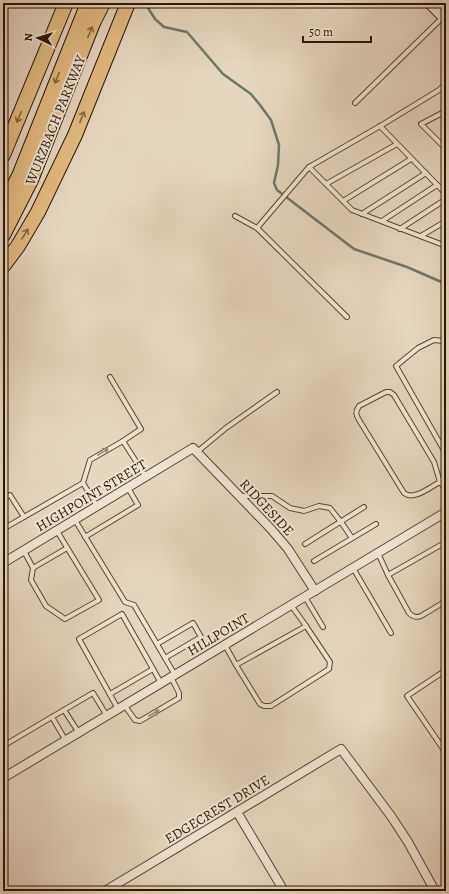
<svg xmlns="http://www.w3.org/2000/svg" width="449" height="894" font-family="Alegreya,serif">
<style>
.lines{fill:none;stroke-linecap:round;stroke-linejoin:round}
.stream{stroke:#6b776f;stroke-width:2.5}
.service-casing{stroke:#584630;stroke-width:6}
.minor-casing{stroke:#584630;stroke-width:10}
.secondary-casing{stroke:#291601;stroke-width:13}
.motorway-casing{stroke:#291601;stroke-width:16}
.service{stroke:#eee4d5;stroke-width:4}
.minor{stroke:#eee4d5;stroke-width:8}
.secondary{stroke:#eee4d5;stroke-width:11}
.motorway{stroke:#e2bb80;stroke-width:14}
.oneway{stroke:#866840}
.oneway2{stroke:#958776}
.labels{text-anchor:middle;stroke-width:4;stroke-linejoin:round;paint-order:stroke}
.street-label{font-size:14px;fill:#291601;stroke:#eee4d5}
</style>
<rect width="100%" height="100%" fill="#e5d6bf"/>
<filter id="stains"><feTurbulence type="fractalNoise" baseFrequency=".005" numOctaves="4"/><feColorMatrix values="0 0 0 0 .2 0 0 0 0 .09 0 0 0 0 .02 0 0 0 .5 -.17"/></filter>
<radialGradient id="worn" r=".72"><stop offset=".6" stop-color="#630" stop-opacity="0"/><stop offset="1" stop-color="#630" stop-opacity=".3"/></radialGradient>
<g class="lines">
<!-- stream -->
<path class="stream" d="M145 3 155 19 164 27 187 32 223 74 251 94 260 105 271 120 279 145 278 165 274 183 277 190 354 249 407 267 446 284"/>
<defs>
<g id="service">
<path d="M446 83 439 90 382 125 309 167 352 210 446 246"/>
<path d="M355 103 443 17"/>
<path d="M446 111 421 124 446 149"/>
<path d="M380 126 446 194"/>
<path d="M326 184 397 144"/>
<path d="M343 201 411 159"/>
<path d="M362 214 426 173"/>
<path d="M235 216 257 228 309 167"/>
<path d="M382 221 437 185"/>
<path d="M257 228 347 317"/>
<path d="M400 229 446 199"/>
<path d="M421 236 446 221"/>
<path d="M446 345 443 341 434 340 418 348 396 366 446 454"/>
<path d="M110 377 141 429 123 441"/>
<path d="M197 452 226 428 277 392"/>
<path d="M440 482C430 487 414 501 404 493L359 420C356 415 355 412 359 406L386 392H390L394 395 434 462 440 482 446 490"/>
<path d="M240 496H272L290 508 304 511 319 506 330 508 341 522 352 538"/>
<path d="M3 498 10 495 24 517"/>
<path d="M97 506 83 483 90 460 123 441 146 477"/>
<path d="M75 520 125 602 134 605 175 675"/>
<path d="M3 529 83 483"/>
<path d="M85 537 138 505 128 488"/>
<path d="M305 544 364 507"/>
<path d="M24 551 33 568 31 580 46 606 65 619 99 600 57 531"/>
<path d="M378 553 388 575 446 542"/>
<path d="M314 561 376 524"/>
<path d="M33 568 67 548"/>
<path d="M353 568 391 633"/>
<path d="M388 575 409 613C413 617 416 618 421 616L446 601"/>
<path d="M305 597 323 627"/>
<path d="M157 644 193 623 201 637 165 658"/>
<path d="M225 645 236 665 306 626 291 605"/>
<path d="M236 665 260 704 264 706H271L329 669 330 662 306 626"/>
<path d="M446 670 407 696 446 753"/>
<path d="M110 694 153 669"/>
<path d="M125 706 135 720 140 721 179 698V693L171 677"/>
<path d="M118 709 79 639 122 614 161 683"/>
<path d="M64 710 79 733"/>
<path d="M66 741 52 717 93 693 107 716"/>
<path d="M3 746 52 717"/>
</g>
<g id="minor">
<path d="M3 563 193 448 271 529 288 549 315 591"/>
<path d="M3 778 446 512"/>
<path d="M237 812 284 891"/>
<path d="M105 891 341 749 391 816 408 842 435 891"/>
</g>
<path id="secondary" d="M430 3 446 19"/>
<g id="motorway">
<path d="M3 155 66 3"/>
<path d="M3 207 19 176 88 3"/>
<path d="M3 235 31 180 93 23 103 3"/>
<path d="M3 266 18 246 38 212 75 135 128 3"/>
</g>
</defs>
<!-- service casing -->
<use href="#service" class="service-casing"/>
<!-- minor casing -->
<use href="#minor" class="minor-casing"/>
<!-- secondary casing -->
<use href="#secondary" class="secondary-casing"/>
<!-- motorway casing -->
<use href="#motorway" class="motorway-casing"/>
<!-- service -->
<use href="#service" class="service"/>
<!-- minor -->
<use href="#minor" class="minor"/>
<!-- secondary -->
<use href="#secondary" class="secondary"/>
<!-- motorway -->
<use href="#motorway" class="motorway"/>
</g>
<!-- one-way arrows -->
<defs><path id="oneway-shaft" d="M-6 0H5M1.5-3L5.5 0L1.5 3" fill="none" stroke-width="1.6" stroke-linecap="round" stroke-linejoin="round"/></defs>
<g class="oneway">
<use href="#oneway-shaft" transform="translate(90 32) rotate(-68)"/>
<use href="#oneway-shaft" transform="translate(57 78) rotate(112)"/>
<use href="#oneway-shaft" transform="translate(19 117) rotate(113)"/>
<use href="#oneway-shaft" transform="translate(82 117) rotate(-69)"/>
<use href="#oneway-shaft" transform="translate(25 234) rotate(-59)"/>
</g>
<g class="oneway2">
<use href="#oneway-shaft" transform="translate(103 452) rotate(-31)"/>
<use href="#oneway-shaft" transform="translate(154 713) rotate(-30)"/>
</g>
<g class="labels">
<!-- street labels -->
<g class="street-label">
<text transform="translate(55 120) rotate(-68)" y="5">WURZBACH PARKWAY</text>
<text transform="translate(91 495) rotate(-31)" y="5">HIGHPOINT STREET</text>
<text transform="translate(267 507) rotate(47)" y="5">RIDGESIDE</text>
<text transform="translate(218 634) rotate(-31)" y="5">HILLPOINT</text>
<text transform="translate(217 809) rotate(-31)" y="5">EDGECREST DRIVE</text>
</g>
</g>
<!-- margin -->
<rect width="449" height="894" fill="none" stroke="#e5d6bf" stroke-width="16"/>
<rect x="4" y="4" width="441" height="886" fill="none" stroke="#291601" stroke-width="2"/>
<rect x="8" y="8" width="433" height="878" fill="none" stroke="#291601"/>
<!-- north arrow -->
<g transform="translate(38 38) rotate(274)" stroke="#eee4d5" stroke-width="3" paint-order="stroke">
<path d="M0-3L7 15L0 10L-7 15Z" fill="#291601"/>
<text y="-6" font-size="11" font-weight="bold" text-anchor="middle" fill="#291601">N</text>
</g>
<!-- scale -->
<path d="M303 36v6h68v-6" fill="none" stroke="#291601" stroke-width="2"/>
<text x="309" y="36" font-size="12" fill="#291601" stroke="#eee4d5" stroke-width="3" paint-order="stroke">50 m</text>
<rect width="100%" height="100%" filter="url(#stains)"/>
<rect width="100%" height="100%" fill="url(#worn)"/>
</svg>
